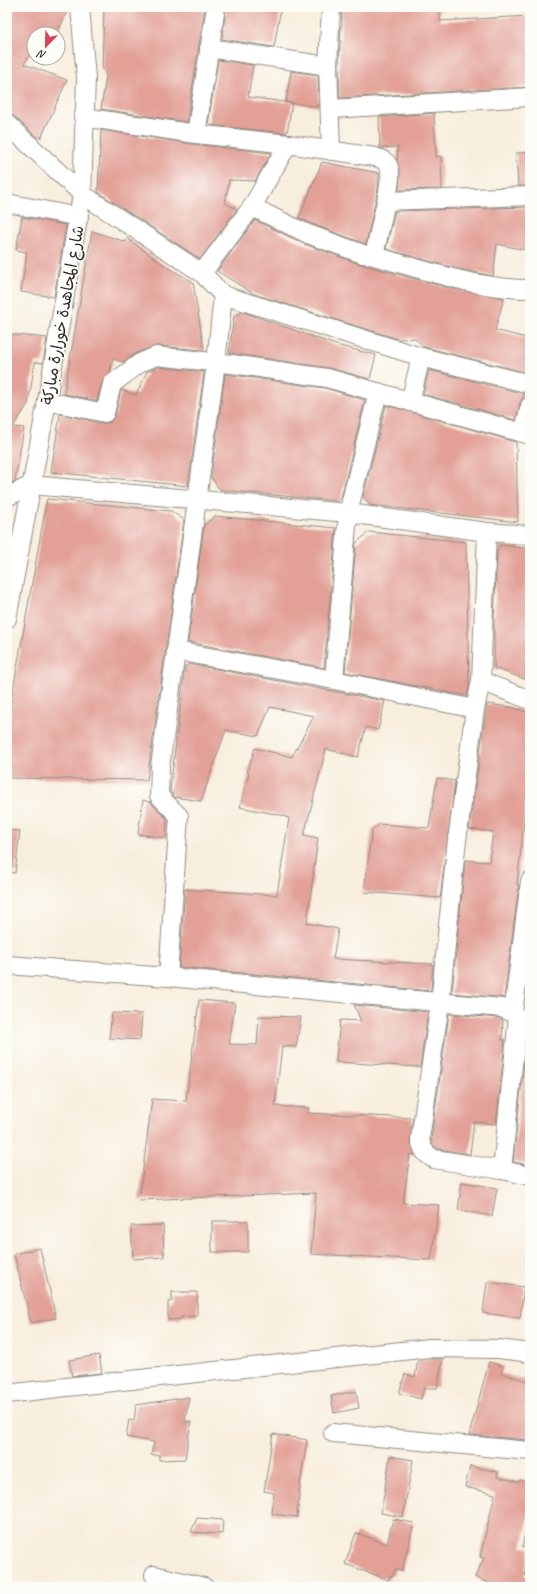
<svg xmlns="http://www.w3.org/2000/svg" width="537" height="1594" font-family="Caveat,'Playpen Sans Arabic',sans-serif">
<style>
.building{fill:#e2a097}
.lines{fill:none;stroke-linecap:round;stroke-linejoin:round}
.minor-casing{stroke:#928c84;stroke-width:20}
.minor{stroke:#fff;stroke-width:18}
.labels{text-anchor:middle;stroke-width:3.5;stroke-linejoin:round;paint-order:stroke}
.street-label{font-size:16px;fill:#2b2b2b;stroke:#fdfcf7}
</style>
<rect width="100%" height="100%" fill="#fdfcf7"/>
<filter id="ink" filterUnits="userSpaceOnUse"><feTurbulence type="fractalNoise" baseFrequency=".025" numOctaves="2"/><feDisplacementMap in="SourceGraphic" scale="8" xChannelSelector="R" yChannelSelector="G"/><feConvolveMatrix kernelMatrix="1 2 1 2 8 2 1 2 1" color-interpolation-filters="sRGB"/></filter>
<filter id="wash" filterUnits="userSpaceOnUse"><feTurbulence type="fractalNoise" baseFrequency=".012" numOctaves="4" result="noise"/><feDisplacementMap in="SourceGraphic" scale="16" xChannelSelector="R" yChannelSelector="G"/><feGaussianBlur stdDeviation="0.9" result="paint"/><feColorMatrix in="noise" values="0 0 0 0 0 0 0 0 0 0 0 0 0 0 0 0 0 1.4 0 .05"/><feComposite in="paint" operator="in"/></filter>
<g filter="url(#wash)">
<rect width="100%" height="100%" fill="#f8eedd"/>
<g id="blocks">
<!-- building -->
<g class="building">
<path d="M7 7H69L57 34H53L44 30 42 34H34V47L24 64 67 80 41 138 34 135 14 116 7 114Z"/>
<path d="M104 7H205L187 122 101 109 106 76 102 67Z"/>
<path d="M226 7H281L274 47 222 39Z"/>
<path d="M341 7H440V21L530 16V87L340 98 339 66 341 26H342Z"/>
<path d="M218 60 253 65 248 97 292 103 287 133 208 125Z"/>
<path d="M291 71 318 75 319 107 286 102Z"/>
<path d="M434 113 436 157 441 156 442 189 399 190 400 174 397 160 398 147 380 148 379 117Z"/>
<path d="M101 130 194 144 271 153 255 181 229 180 225 203 237 209 200 259 98 192Z"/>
<path d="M530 152V186H518L516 153Z"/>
<path d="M322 162 379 173 378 189 366 244 312 224 299 218Z"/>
<path d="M530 207V251L497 244 493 276 454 268 386 249 395 211Z"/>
<path d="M22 217 66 225 54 297 21 292 27 252 16 250Z"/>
<path d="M255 220 304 244 360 264 449 288 504 298 495 330 530 339V367L528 373 424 347 415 338 398 339 254 294 217 271Z"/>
<path d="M92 231 126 242 127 238 164 265 193 282 204 350 157 346 136 353 123 362 113 359 110 372 102 382 97 401 64 394Z"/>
<path d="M243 312 336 345 376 355 370 379 329 368 229 353 234 316Z"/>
<path d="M7 334 47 338 43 363 35 362 28 404 13 427 24 428 15 481 7 485Z"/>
<path d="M158 367 204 372 188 486 51 472 60 414 103 423H109L112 420 115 416 121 390 136 395 147 372Z"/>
<path d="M429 370 525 394 520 403 516 420 423 394Z"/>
<path d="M225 374 325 388 365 400 341 498 337 501 220 490 211 477Z"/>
<path d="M386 405 516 442 518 522 370 505 363 497Z"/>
<path d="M47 499 171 511 184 520 147 780 7 778V724Z"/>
<path d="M215 516 336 528 324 668 188 642 204 525Z"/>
<path d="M369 532 466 542 469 687 467 696 345 672 356 543Z"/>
<path d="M500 545 530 549V681L494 668V621L497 552Z"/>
<path d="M189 664 385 701 378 730 366 727 358 757 326 749 304 835 318 838 307 923 338 929 333 959 433 964 431 991 179 967 185 889 277 895 289 818 285 817V816L240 807 249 773 247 772 255 748 292 757 314 716 270 707 258 736 226 730 201 801 174 797 170 791 185 666Z"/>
<path d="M487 704 511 707 530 713V768L517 885H519L504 998 452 993 465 860 489 862 493 832 469 829Z"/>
<path d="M437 778 455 781 440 898 364 892 372 829 380 824 429 828Z"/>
<path d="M143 800 150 802 167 819 166 838 138 834Z"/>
<path d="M7 830 20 831 15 873 7 872Z"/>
<path d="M199 1000 235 1003 229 1044 257 1045 259 1016 301 1017 296 1047 282 1046 275 1106 309 1108 308 1113 413 1118 410 1141 415 1155 410 1154 403 1203 439 1205 431 1260 311 1254 316 1193 139 1200 152 1099 186 1101Z"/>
<path d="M354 1005 428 1012 420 1067 336 1062 340 1020 361 1021Z"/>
<path d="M112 1013 142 1014 140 1040 109 1038Z"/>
<path d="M449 1014 499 1018 503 1020 502 1040H505L496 1124 474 1122 470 1154 438 1149 433 1145 431 1139Z"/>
<path d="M526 1043H530V1165L513 1162Z"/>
<path d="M462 1182 497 1188 492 1216 458 1210Z"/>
<rect x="212" y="1221" width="36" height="31"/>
<path d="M163 1225 164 1257 133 1259 131 1226Z"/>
<path d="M40 1248 56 1318 31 1323 14 1254Z"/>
<path d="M487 1282 524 1287 520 1318 483 1313Z"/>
<path d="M172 1292H197V1316L181 1317V1319L168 1320V1302L172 1301Z"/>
<path d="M99 1355 102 1373 72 1376 69 1360Z"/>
<path d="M430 1359H443L437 1388H424L421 1399 399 1393 405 1374 415 1377 418 1360Z"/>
<path d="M489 1362 503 1366 501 1373 530 1382V1431L528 1440 469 1435Z"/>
<path d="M356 1391 359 1408 334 1413 331 1396Z"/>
<path d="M189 1397 185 1422 191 1421 185 1459 159 1460V1455H151L154 1442 126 1437 129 1420 134 1421 136 1405Z"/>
<path d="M273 1434 307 1440 300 1485 297 1517 272 1514 274 1493 264 1491Z"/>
<path d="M390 1456 413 1460 403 1517 381 1513Z"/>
<path d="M470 1466 498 1472 497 1477 519 1482 520 1480 530 1483V1512L522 1547 530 1548 524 1575 530 1576V1587H497L475 1577 484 1558 480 1557 495 1494 465 1487Z"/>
<path d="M197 1518 223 1520 222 1534 191 1532Z"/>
<path d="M393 1519 414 1523 402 1571 395 1569 393 1576 390 1575 389 1580 345 1564 356 1533 387 1544Z"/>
</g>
</g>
</g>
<g filter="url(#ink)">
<use href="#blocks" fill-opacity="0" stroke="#928c84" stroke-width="1"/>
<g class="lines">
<defs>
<g id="minor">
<path d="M331 7 328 66 331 151"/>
<path d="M209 48 328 66"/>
<path d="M330 109 530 97"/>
<path d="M83 117 196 134 288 144 375 157C378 158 382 159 384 161 395 167 388 191 386 201L530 196"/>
<path d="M7 124 82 194 202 273 223 295 421 357 530 384"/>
<path d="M196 134 216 7"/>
<path d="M7 203 79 217"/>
<path d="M252 207 308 234 363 254 374 256 386 201"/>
<path d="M374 256C425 270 477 289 530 289"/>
<path d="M202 273 252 207 288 144"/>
<path d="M47 401 105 413 112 384 140 363 156 356 232 364 327 378 530 435"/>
<path d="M410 402 421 357"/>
<path d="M523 433 530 406"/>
<path d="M7 497 31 485 348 513 487 532 530 535"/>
<path d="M487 532 481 681 475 709 456 848 440 1003 420 1139C422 1149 425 1154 434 1159L502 1170"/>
<path d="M7 619 47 401 82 194 86 78 80 7"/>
<path d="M176 651 334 680 475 709"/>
<path d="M334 680 348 513 378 392"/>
<path d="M481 681 530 700"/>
<path d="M7 965 168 977 179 816 159 796 160 767 216 363 223 295"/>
<path d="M168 977 502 1008 513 1013 518 1018 502 1170 530 1176"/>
<path d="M513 1013 530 881"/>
<path d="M7 1394 66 1387 430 1348 499 1349 530 1353"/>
<path d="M333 1433 530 1451"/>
<path d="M154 1575 204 1587"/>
</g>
</defs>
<!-- minor casing -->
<use href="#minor" class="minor-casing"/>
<!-- minor -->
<use href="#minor" class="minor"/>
</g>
</g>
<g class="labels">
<!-- street labels -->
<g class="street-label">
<text transform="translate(62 315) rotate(-80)" y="6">شارع المجاهدة خورارة مباركة</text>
</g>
</g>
<!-- margin -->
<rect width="537" height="1594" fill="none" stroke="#fdfcf7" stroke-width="24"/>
<!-- north arrow -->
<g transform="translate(46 46) rotate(203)"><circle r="19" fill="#fdfcf7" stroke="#a9a8a5"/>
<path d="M0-3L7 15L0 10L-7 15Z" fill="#d1495b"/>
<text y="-6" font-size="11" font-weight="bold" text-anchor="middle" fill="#2b2b2b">N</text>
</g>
</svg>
